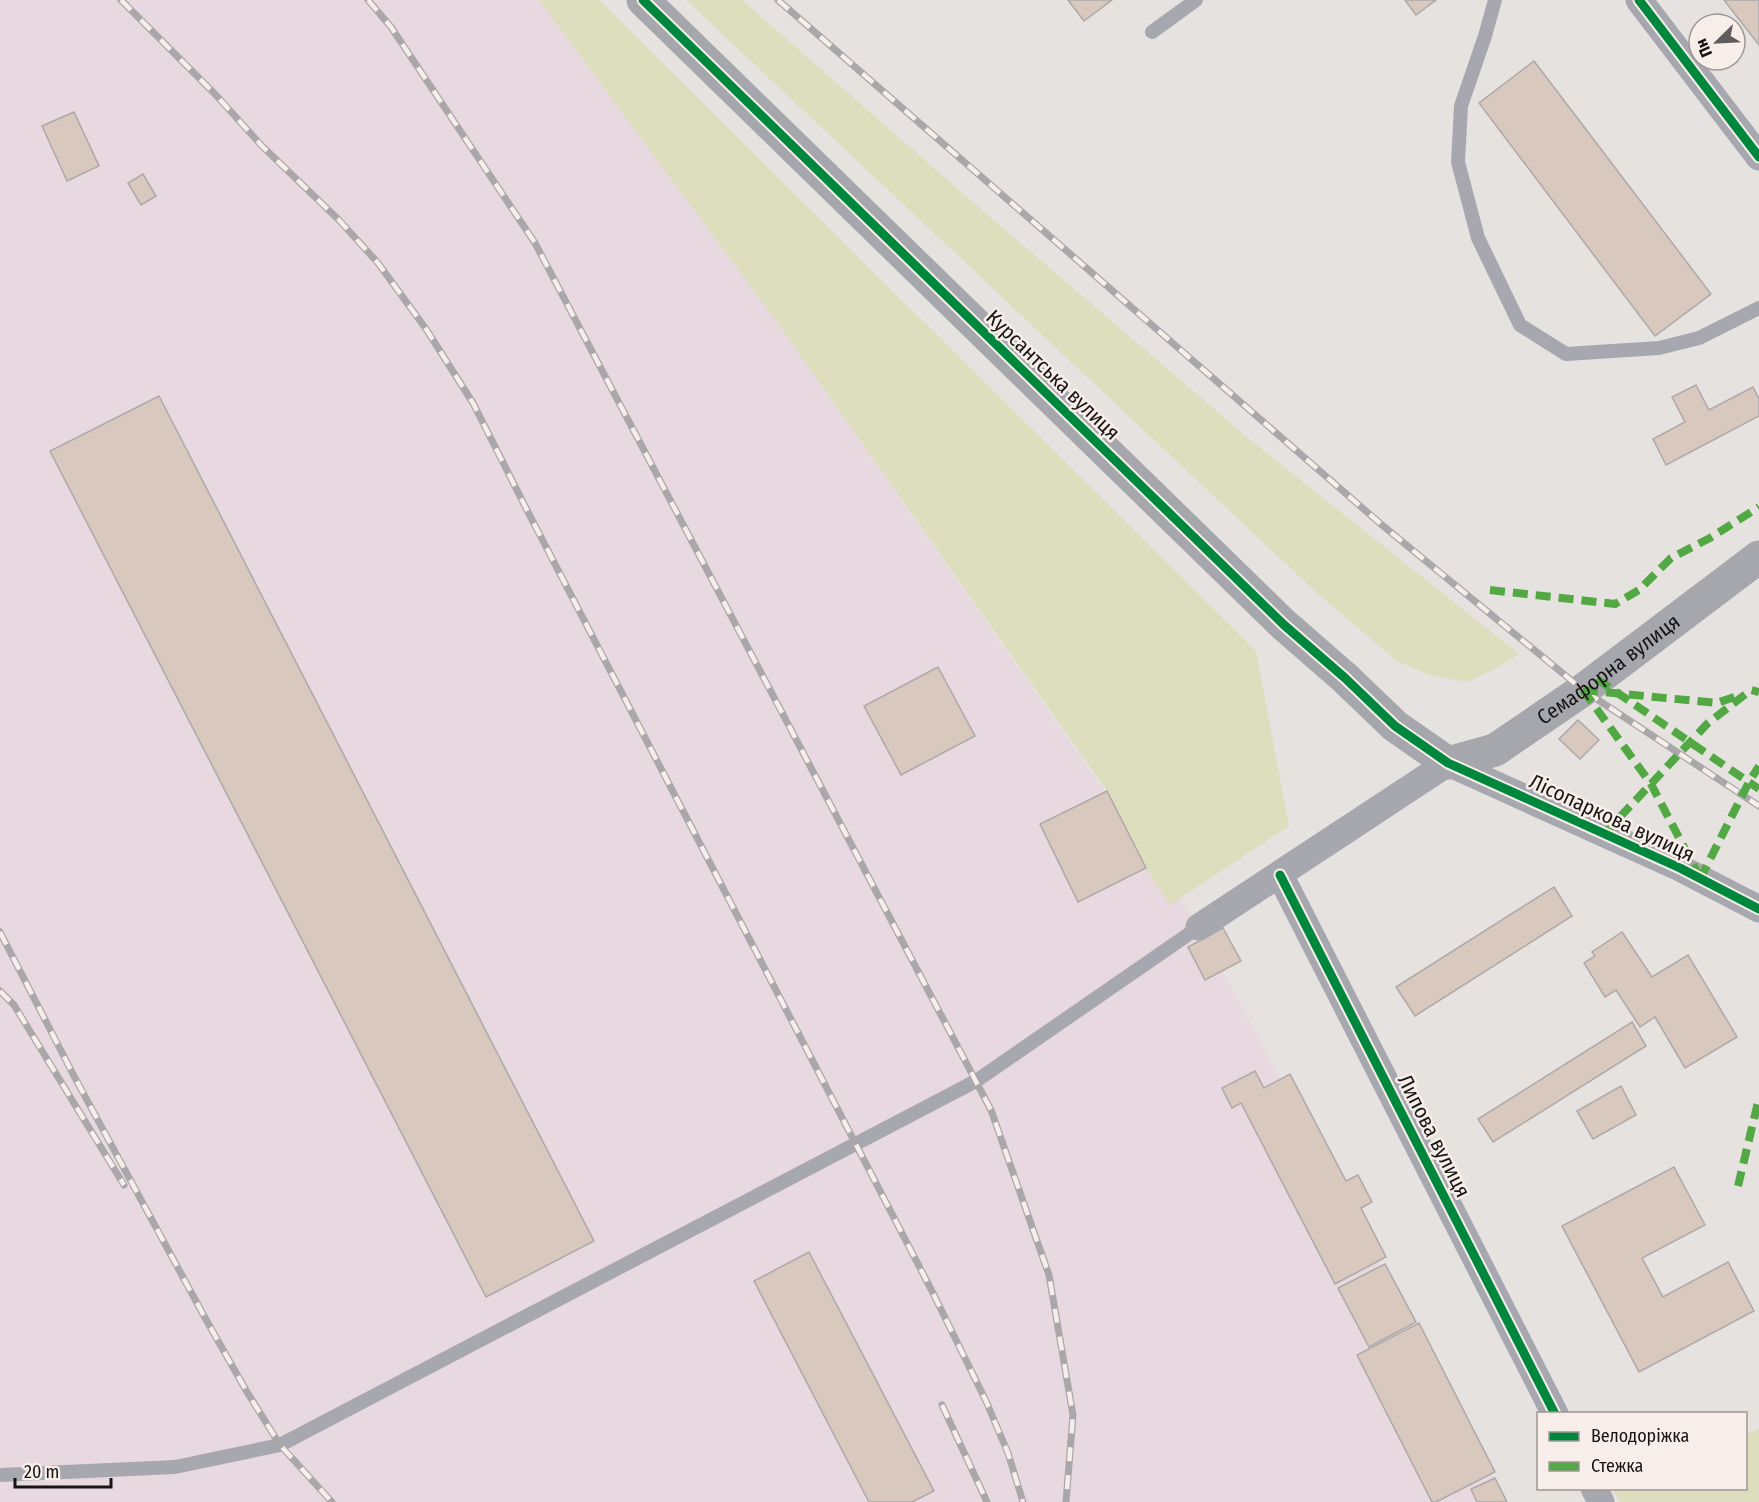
<svg xmlns="http://www.w3.org/2000/svg" width="1759" height="1502" font-family="'Fira Sans Condensed',sans-serif">
<style>
.industrial{fill:#e7d9df}
.green{fill:#dcdebe}
.building{fill:#d8c8be;stroke:#aca9a8;stroke-width:1.5}
.lines{fill:none;stroke-linecap:round;stroke-linejoin:round}
.lane{stroke:#a6a7af;stroke-width:14}
.street{stroke:#a6a7af;stroke-width:27}
.secondary{stroke:#a6a6ad;stroke-width:33}
.rail-casing{stroke:#aaa7aa;stroke-width:7}
.rail{stroke:#f7eeea;stroke-width:4.5;stroke-dasharray:14;stroke-linecap:butt}
.quiet{stroke:#52a842;stroke-width:8;stroke-dasharray:15 8;stroke-linecap:butt}
.cycleway-casing{stroke:#f7eeea;stroke-width:13}
.cycleway{stroke:#00873e;stroke-width:9}
.labels{text-anchor:middle;stroke-width:5;stroke-linejoin:round;paint-order:stroke}
.street-label{font-size:21px;fill:#171413;stroke:#f7eeea}
</style>
<rect width="100%" height="100%" fill="#e6e2e0"/>
<!-- industrial -->
<path class="industrial" d="M0 0H539L776 321 1199 927 1507 1502H0Z"/>
<!-- green -->
<g class="green">
<path d="M539 0H599L1256 651 1289 826 1170 905 1146 868 1107 791 776 321Z"/>
<path d="M686 0H742L983 211 1249 439 1519 654 1497 668 1468 682 1432 676 1397 661 1318 594Z"/>
<path d="M1759 1429V1502H1620L1613 1489 1746 1488V1434Z"/>
</g>
<!-- building -->
<g class="building">
<path d="M1068 0H1112L1084 21Z"/>
<path d="M1405 0H1436L1416 15Z"/>
<path d="M1724 0H1759V45Z"/>
<path d="M1534 61 1711 294 1655 336 1479 103Z"/>
<path d="M74 112 99 166 67 181 42 126Z"/>
<path d="M143 174 156 196 141 205 128 183Z"/>
<path d="M1696 385 1709 410 1753 387 1759 399V416L1666 465 1653 439 1685 422 1672 397Z"/>
<path d="M159 396 594 1241 486 1297 50 451Z"/>
<path d="M938 667 975 736 901 775 864 706Z"/>
<path d="M1578 720 1599 740 1580 759 1559 739Z"/>
<path d="M1107 791 1146 868 1078 902 1040 824Z"/>
<path d="M1554 887 1572 916 1415 1016 1396 987Z"/>
<path d="M1223 928 1241 961 1205 980 1188 947Z"/>
<path d="M1622 932 1652 977 1688 955 1737 1037 1685 1068 1655 1017 1640 1027 1616 990 1605 997 1584 963 1595 956 1592 952Z"/>
<path d="M1632 1022 1646 1046 1493 1142 1478 1119Z"/>
<path d="M1255 1071 1264 1088 1290 1074 1346 1181 1358 1175 1372 1202 1361 1208 1386 1257 1335 1284 1241 1103 1232 1108 1222 1088Z"/>
<path d="M1621 1086 1636 1115 1593 1139 1577 1111Z"/>
<path d="M1674 1167 1705 1225 1642 1258 1663 1297 1728 1262 1754 1311 1639 1372 1562 1226Z"/>
<path d="M809 1252 934 1491 912 1502H869L754 1281Z"/>
<path d="M1385 1264 1416 1322 1369 1347 1338 1288Z"/>
<path d="M1419 1323 1495 1472 1436 1502H1432L1357 1355Z"/>
<path d="M1495 1478 1507 1502H1477L1471 1489Z"/>
</g>
<g class="lines">
<!-- lane -->
<g class="lane">
<path d="M1495 0 1485 36 1461 106 1458 162 1478 238 1520 325 1566 354 1659 348 1699 338 1759 308"/>
<path d="M1152 32 1196 0"/>
<path d="M0 1475 175 1467 280 1445 976 1081 1199 927"/>
</g>
<!-- street -->
<g class="street">
<path d="M1639 0 1759 157"/>
<path d="M1280 875 1555 1414"/>
<path d="M1199 927 1448 763 1680 868 1759 909"/>
<path d="M1594 1488 1601 1502"/>
</g>
<!-- secondary -->
<path class="secondary" id="s1" d="M643 0 1283 624 1345 678 1395 726 1448 763 1495 750 1583 690 1759 557"/>
<defs>
<g id="rail">
<path d="M121 0 215 94 262 146 339 220 378 263 426 329 473 403 529 514 933 1293 986 1401 1008 1453 1023 1502"/>
<path d="M368 0 391 27 535 243 991 1110 1049 1275 1073 1415 1066 1502"/>
<path d="M778 0 1382 525 1583 690 1759 806"/>
<path d="M0 932 74 1076 204 1316 247 1392 280 1445 332 1502"/>
<path d="M0 991 14 1005 124 1185"/>
<path d="M942 1405 987 1502"/>
</g>
</defs>
<!-- rail casing -->
<use href="#rail" class="rail-casing"/>
<!-- rail -->
<use href="#rail" class="rail"/>
<!-- quiet -->
<g class="quiet">
<path d="M1490 590 1615 604 1639 590 1671 558 1710 538 1759 507"/>
<path d="M1597 679 1759 789"/>
<path d="M1583 690 1651 784 1699 876"/>
<path d="M1583 690 1717 703 1740 695"/>
<path d="M1604 834 1708 723 1751 690 1759 692"/>
<path d="M1700 879 1749 782 1759 766"/>
<path d="M1738 1186 1759 1098"/>
</g>
<defs>
<g id="cycleway">
<path d="M643 0 1283 624 1345 678 1395 726 1448 763 1680 868 1759 909"/>
<path d="M1639 0 1759 157"/>
<path d="M1280 875 1555 1414"/>
</g>
</defs>
<!-- cycleway casing -->
<use href="#cycleway" class="cycleway-casing"/>
<!-- cycleway -->
<use href="#cycleway" class="cycleway"/>
</g>
<g class="labels">
<!-- street labels -->
<g class="street-label">
<text transform="translate(1053 375) rotate(44)" y="7">Курсантська вулиця</text>
<text dy="7" stroke="none"><textPath href="#s1" startOffset="1298">Семафорна вулиця</textPath></text>
<text transform="translate(1612 818) rotate(25)" y="7">Лісопаркова вулиця</text>
<text transform="translate(1434 1136) rotate(63)" y="7">Липова вулиця</text>
</g>
</g>
<!-- legend -->
<rect x="1537" y="1412" width="210" height="78" fill="#f7eeea" stroke="#9d9794" stroke-width="1.5"/>
<rect x="1549" y="1432" width="30" height="9" fill="#00873e" stroke="#9d9794" stroke-width="1.5"/>
<text x="1591" y="1442" font-size="18" fill="#171413">Велодоріжка</text>
<rect x="1549" y="1462" width="30" height="9" fill="#52a842" stroke="#9d9794" stroke-width="1.5"/>
<text x="1591" y="1472" font-size="18" fill="#171413">Стежка</text>
<!-- north arrow -->
<g transform="translate(1717 42) rotate(246)"><circle r="28" fill="#f7eeea" stroke="#9d9794" stroke-width="1.5"/>
<path d="M0-4.5L10 22L0 15L-10 22Z" fill="#5f5c5b"/>
<text y="-9" font-size="16" font-weight="bold" text-anchor="middle" fill="#171413">Пн</text>
</g>
<!-- scale -->
<path d="M15 1478v9h96v-9" fill="none" stroke="#171413" stroke-width="3"/>
<text x="24" y="1478" font-size="18" fill="#171413" stroke="#f7eeea" stroke-width="4.5" paint-order="stroke">20 m</text>
</svg>
